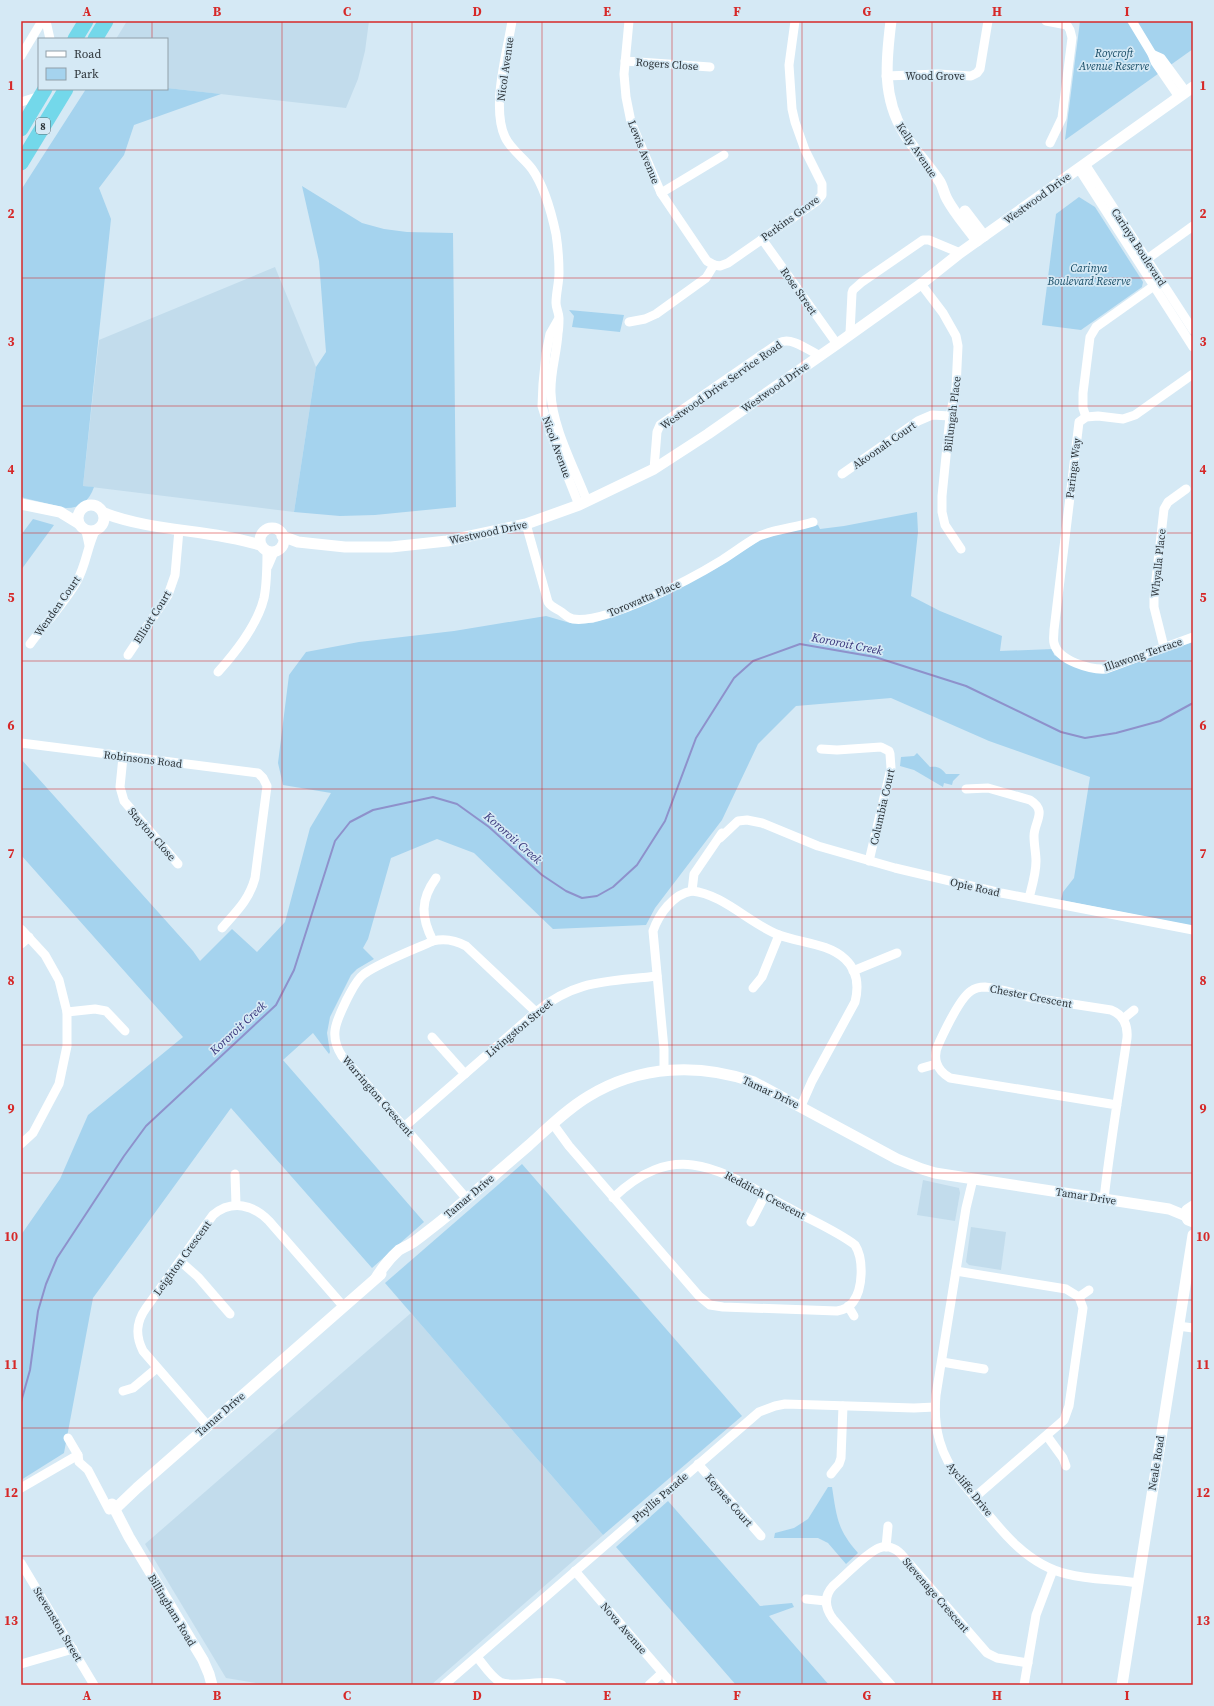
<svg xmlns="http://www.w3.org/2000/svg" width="1214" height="1706" font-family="'Source Serif 4',serif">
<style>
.built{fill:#c2dcec}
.green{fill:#a5d3ee}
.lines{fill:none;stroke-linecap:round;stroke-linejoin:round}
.stream{stroke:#8e91cb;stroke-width:2}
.minor{stroke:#fff;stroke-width:9}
.tertiary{stroke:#fff;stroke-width:11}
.trunk{stroke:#73d8ea;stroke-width:15}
.grid{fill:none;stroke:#d62828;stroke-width:1;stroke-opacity:0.55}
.labels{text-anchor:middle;stroke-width:3.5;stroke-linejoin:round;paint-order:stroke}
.shield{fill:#d5e9f5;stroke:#5f6a71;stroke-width:1}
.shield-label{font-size:10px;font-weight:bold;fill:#2c3338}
.park-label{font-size:11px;font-style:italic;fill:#134862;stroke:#d5e9f5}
.street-label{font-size:11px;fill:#2c3338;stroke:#d5e9f5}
.water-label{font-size:12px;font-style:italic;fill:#363278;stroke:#d5e9f5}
.neatline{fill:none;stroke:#d62828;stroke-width:1.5}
.grid-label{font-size:13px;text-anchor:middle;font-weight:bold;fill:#d62828}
</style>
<rect width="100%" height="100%" fill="#d5e9f5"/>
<!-- built -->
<g class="built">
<path d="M127 21H369L365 51 358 79 346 108 167 88V39H116Z"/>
<path d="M275 267 316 367 294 512 83 486 99 340Z"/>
<path d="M923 1180 959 1188 960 1193 955 1221 917 1215Z"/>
<path d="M971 1227 1006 1232 1001 1270 969 1265 966 1262Z"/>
<path d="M411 1313 603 1535 431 1685H268L226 1678 145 1544Z"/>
</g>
<!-- green -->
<g class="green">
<path d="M1080 21H1193V49L1065 140Z"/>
<path d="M167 88 221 94 134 125 124 155 99 188 111 219 83 486 94 487C89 501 81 508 66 508L24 498 21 496V190L86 89H167Z"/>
<path d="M302 186 362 223 384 229 407 232 453 233 456 507 375 515 340 516 294 512 316 367 326 352 319 261Z"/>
<path d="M1079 197 1095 207 1143 282 1142 287 1081 330 1042 325 1056 214Z"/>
<path d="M569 310 624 315 620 332 572 327 574 316Z"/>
<path d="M917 512 918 532 911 596 940 611 1002 636 1000 651 1053 649 1054 655C1071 665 1084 672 1103 674L1193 642V926L1061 900 1063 892 1074 878 1090 777 989 741 891 698 796 706 758 744 722 820 655 908 646 925 553 929 474 853 437 839 391 858 368 939 363 948 374 959 357 969 351 975 330 1017 327 1033 330 1052 329 1054 313 1033 283 1060 424 1222 372 1268 231 1108 93 1298 64 1453 21 1480V1235L60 1179 88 1115 183 1037 21 855V759L193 951 200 961 232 929 257 952 285 922 310 828 331 793 283 785 278 763 289 675 306 652 359 642 454 631 546 616 570 623H593L629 610 715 569 763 538 818 525 820 529 844 526Z"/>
<path d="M33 519 54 525 21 570V535Z"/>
<path d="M917 753 930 767C938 766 941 768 946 774H960L953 781 952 785 944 783 943 787 914 770 900 766 901 757 914 756Z"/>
<path d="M522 1164 742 1416 603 1535 385 1283Z"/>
<path d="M828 1487H832C837 1518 837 1529 858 1553L846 1564 828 1543 818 1538H774L775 1533 794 1528 808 1519Z"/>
<path d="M668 1501 760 1606 792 1603 794 1607 769 1616 829 1685H736L616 1547Z"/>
</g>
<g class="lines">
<!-- stream -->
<path class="stream" d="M21 1402 30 1370 38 1311 46 1284 57 1258 124 1156 146 1126 276 1005 294 970 335 841 350 822 373 810 433 797 457 804 489 827 542 875 566 891 582 898 597 896 613 887 637 865 665 821 696 738 734 678 753 661 800 644 875 657 966 686 1061 732 1085 738 1116 733 1160 721 1193 703"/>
<!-- minor -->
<g class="minor">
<path d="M46 21 50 39"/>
<path d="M512 21C507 53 491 107 505 137 511 150 524 158 532 169 544 186 552 215 556 234 558 247 559 261 559 273 559 283 556 293 556 303 556 308 559 313 559 318 559 323 559 328 558 333 557 353 550 373 551 393 552 427 575 469 587 501"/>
<path d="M629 21 624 74 626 97 631 122 661 193 707 261 714 265"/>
<path d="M1046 21 1067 25 1070 30 1072 38 1062 118 1050 143"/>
<path d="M1132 21 1152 54 1155 62 1179 97"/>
<path d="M1152 54 1161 58 1186 92"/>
<path d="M21 56 42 21"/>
<path d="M625 61 710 67"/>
<path d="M886 76 938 74 971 76 977 73 980 69 988 21"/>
<path d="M21 102 40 96"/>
<path d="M1085 164 1193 330"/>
<path d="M1079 169 1193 347"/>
<path d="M661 193 724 155"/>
<path d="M762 239 837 344"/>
<path d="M1143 262 1193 226"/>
<path d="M921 284 943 313 956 336 958 346 956 388 950 416 942 496V512L945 525 961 549"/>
<path d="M558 320 550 334 546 354 543 384 542 406 550 432 579 505"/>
<path d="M629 322 645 319 656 314 706 278 714 265 720 266 728 263 817 201 822 195V184L805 150 795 122 792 109 789 65 795 21"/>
<path d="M850 333 852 293 853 290 862 282 923 240H929L960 253"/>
<path d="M1193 374 1135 415 1123 419 1098 416 1086 417 1079 422 1054 630C1054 634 1053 640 1054 643 1058 661 1091 670 1106 669L1193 637"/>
<path d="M1086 417 1083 408V393L1090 337 1096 327 1158 283"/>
<path d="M654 469 657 432 660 425 779 343C791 336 808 350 820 356"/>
<path d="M842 474 918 421 932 415 950 416"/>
<path d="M526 524 548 602C551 607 555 608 560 611 565 614 567 618 573 619 607 624 691 579 722 560 733 553 745 544 757 537 774 529 795 528 813 522"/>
<path d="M86 531 89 545"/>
<path d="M268 566 274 552"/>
<path d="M30 644C45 624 66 601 77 581 86 565 87 548 95 531"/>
<path d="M1164 647 1154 607V597L1164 509 1168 502 1186 489"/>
<path d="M128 655 168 595 175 575 179 530"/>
<path d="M218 672C235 653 258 623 264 598 267 583 267 567 267 551"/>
<path d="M21 743 258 773 263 778 267 786 255 878C249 900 237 911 222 928"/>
<path d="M821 749 837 750 881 747 889 751 890 754 891 768 869 861"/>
<path d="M123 757 120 787 124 801 178 864"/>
<path d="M966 789 988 788 1030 800C1048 811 1034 822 1034 836 1034 845 1036 853 1036 861 1036 874 1032 886 1029 898"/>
<path d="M720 838 738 821 747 820 762 823 818 846 895 868 1001 893 1193 930"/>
<path d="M692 891C723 894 750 924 779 935 800 943 828 943 845 959 857 970 859 986 855 1002L812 1081 801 1106"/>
<path d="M21 929 45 955 59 980 67 1012V1046L59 1084 33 1133 21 1144"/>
<path d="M433 941C421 917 420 900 436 878"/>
<path d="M21 944 29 937"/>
<path d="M853 971 897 953"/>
<path d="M753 988 762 977 779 935"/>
<path d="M67 1012 95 1009 106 1011 125 1031"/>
<path d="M1123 1019 1134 1010"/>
<path d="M432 1037 465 1074"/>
<path d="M922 1068 936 1064"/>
<path d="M664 1070V1049L653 931C659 914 673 894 692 891L694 874 722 833"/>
<path d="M553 1124 569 1146 699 1296 710 1305 723 1307 837 1311C843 1310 849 1308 853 1302 863 1289 864 1259 855 1245 835 1230 810 1220 789 1208 723 1172 678 1136 613 1198"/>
<path d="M404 1127 536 1012C576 979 608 982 657 976"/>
<path d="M235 1174 236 1205"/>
<path d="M973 1179 966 1208 936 1395C933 1428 940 1455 961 1481 991 1516 1019 1563 1067 1574 1091 1580 1114 1579 1138 1583"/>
<path d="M467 1199 342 1056C328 1035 337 1020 347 999 352 990 356 980 364 974 381 962 413 950 433 941 445 938 455 940 466 946L536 1012"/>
<path d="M1104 1199C1110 1145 1119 1092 1127 1038 1128 1026 1124 1015 1111 1010 1085 1006 1059 1002 1033 998 1017 995 1001 988 985 987 980 987 975 988 971 991 960 998 945 1030 939 1043 932 1057 936 1070 950 1078L1117 1105"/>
<path d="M751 1222 765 1195"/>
<path d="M180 1261 198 1277 230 1314"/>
<path d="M956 1271 1066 1289 1079 1297 1083 1308 1069 1406 1064 1420 975 1497"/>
<path d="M1079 1297 1089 1290"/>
<path d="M848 1306 854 1316"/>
<path d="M1178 1326 1193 1328"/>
<path d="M942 1362 984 1369"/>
<path d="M123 1391 133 1388 157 1368"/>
<path d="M208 1426 143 1351C135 1335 136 1322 146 1308L213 1215C232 1199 254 1205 269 1221L344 1307"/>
<path d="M1047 1436 1063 1458 1066 1466"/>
<path d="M68 1438 78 1455 79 1462 88 1470 109 1510"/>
<path d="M698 1464 761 1536"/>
<path d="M831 1474 839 1464 841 1458 843 1406"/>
<path d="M21 1488 78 1455"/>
<path d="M886 1547 888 1526"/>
<path d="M21 1563 94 1685"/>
<path d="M575 1571 673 1685"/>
<path d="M806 1599 826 1601"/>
<path d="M477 1657C483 1664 491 1677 500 1682 515 1689 544 1678 562 1685"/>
<path d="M21 1664 73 1649"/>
<path d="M444 1685 759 1412 775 1406 785 1404 914 1408 935 1407"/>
<path d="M649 1685 662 1673"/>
<path d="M891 1685 833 1619C825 1608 823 1597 833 1586 844 1577 866 1553 879 1548 887 1545 895 1548 901 1554L987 1653 997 1658 1028 1663"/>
<path d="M1024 1685 1036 1615 1053 1570"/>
</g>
<!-- tertiary -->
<g class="tertiary">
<path d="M891 21C886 61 882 97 904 133 914 150 929 165 940 182 943 187 944 194 947 199 955 214 967 227 977 241"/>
<path d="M965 211 984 236"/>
<path d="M21 504 60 512 78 523"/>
<circle cx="91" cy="518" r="13"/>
<path d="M104 513C154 532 209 529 260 545"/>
<circle cx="272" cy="540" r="12"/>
<path d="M282 536 298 542 345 547H391L447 541 526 524 579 505 654 469 708 434 837 344 921 284 960 253 1193 87"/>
<path d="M1193 1206 1187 1210 1186 1216 1188 1220 1193 1222"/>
<path d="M376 1278C382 1268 390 1258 399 1250 404 1247 410 1245 415 1241 428 1231 443 1220 455 1209 479 1188 504 1167 528 1146 547 1129 567 1109 589 1096 640 1065 699 1063 754 1082L897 1159 922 1169 935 1173 1169 1209 1186 1216"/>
<path d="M112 1504 129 1537 203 1660 209 1674 212 1685"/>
<path d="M115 1509 137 1488 381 1274"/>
<path d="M1122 1685 1193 1235"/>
</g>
<!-- trunk -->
<g class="trunk">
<path d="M75 39 86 21"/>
<path d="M95 39 106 21"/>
<path d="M21 129 45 89"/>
<path d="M21 163 66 89"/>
</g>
</g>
<!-- grid -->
<path class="grid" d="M152 21V39M282 21V1685M412 21V1685M542 21V1685M672 21V1685M802 21V1685M932 21V1685M1062 21V1685M152 89V1685M21 150H1193M21 278H1193M21 406H1193M21 533H1193M21 661H1193M21 789H1193M21 917H1193M21 1045H1193M21 1173H1193M21 1300H1193M21 1428H1193M21 1556H1193"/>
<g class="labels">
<!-- shield labels -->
<rect class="shield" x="36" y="118" width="14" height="16" rx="3"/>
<g class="shield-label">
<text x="43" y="130">8</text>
</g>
<!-- park labels -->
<g class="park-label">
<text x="1114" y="57">Roycroft<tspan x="1114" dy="13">Avenue Reserve</tspan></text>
<text x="1089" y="272">Carinya<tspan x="1089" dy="13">Boulevard Reserve</tspan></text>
</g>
<!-- street labels -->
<g class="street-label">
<text transform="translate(667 64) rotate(4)" y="4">Rogers Close</text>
<text transform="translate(505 69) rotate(-82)" y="4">Nicol Avenue</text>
<text x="935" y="80">Wood Grove</text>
<text transform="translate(917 150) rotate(56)" y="4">Kelly Avenue</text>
<text transform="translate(644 152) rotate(68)" y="4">Lewis Avenue</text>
<text transform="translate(1037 198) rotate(-36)" y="4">Westwood Drive</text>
<text transform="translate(790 218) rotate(-36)" y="4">Perkins Grove</text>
<text transform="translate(1139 247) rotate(57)" y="4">Carinya Boulevard</text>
<text transform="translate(799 291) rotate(55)" y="4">Rose Street</text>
<text transform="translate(721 385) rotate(-35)" y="4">Westwood Drive Service Road</text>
<text transform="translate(775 387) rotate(-35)" y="4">Westwood Drive</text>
<text transform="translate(952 414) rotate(-83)" y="4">Billungah Place</text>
<text transform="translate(884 445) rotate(-35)" y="4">Akoonah Court</text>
<text transform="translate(557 447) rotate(70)" y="4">Nicol Avenue</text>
<text transform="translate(1073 468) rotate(-83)" y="4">Paringa Way</text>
<text transform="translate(488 532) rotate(-12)" y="4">Westwood Drive</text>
<text transform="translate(1158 563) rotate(-84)" y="4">Whyalla Place</text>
<text transform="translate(644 598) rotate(-23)" y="4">Torowatta Place</text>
<text transform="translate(57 606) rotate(-55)" y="4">Wenden Court</text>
<text transform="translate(152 617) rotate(-58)" y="4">Elliott Court</text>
<text transform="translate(1143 654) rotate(-19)" y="4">Illawong Terrace</text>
<text transform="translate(143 759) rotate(7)" y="4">Robinsons Road</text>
<text transform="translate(882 807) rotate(-77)" y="4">Columbia Court</text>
<text transform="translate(152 834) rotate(49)" y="4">Stayton Close</text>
<text transform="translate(975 887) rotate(13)" y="4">Opie Road</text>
<text transform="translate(1031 996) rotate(11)" y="4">Chester Crescent</text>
<text transform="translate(519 1028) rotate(-40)" y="4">Livingston Street</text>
<text transform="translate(771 1092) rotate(25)" y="4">Tamar Drive</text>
<text transform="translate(378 1096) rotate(49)" y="4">Warrington Crescent</text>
<text transform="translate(765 1195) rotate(28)" y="4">Redditch Crescent</text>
<text transform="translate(469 1196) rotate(-40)" y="4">Tamar Drive</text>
<text transform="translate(1086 1196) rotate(9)" y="4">Tamar Drive</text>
<text transform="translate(182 1258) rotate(-54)" y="4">Leighton Crescent</text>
<text transform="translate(220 1414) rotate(-41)" y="4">Tamar Drive</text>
<text transform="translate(1156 1463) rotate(-81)" y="4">Neale Road</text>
<text transform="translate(970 1489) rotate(51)" y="4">Aycliffe Drive</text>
<text transform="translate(660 1497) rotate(-41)" y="4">Phyllis Parade</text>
<text transform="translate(729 1500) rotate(49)" y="4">Keynes Court</text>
<text transform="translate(936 1595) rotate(49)" y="4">Stevenage Crescent</text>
<text transform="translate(172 1610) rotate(59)" y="4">Billingham Road</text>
<text transform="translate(58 1624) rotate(59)" y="4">Stevenston Street</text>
<text transform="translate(624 1628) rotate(49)" y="4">Nova Avenue</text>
</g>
<!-- water labels -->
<g class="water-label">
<text transform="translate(847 644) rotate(11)" y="4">Kororoit Creek</text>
<text transform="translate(513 838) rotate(41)" y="4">Kororoit Creek</text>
<text transform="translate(238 1028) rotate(-43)" y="4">Kororoit Creek</text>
</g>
</g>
<!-- border -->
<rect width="1214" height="1706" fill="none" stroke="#d5e9f5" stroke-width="44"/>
<!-- legend -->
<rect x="38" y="38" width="130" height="52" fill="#d5e9f5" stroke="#91a0a9"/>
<rect x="46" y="51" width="20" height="6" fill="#ffffff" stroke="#91a0a9"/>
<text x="74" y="58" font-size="12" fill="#2c3338">Road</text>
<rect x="46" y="68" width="20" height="12" fill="#a5d3ee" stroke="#91a0a9"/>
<text x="74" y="78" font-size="12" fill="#2c3338">Park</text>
<rect x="22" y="22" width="1170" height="1662" class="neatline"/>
<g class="grid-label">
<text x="87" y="16">A</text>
<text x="217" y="16">B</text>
<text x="347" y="16">C</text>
<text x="477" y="16">D</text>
<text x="607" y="16">E</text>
<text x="737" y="16">F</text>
<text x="867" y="16">G</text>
<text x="997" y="16">H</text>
<text x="1127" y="16">I</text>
<text x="11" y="90">1</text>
<text x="1203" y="90">1</text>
<text x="11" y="218">2</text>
<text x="1203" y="218">2</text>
<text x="11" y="346">3</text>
<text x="1203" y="346">3</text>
<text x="11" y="474">4</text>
<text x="1203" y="474">4</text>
<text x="11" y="602">5</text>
<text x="1203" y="602">5</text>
<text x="11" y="730">6</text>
<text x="1203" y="730">6</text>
<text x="11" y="858">7</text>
<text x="1203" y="858">7</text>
<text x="11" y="985">8</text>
<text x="1203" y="985">8</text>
<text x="11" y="1113">9</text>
<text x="1203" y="1113">9</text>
<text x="11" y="1241">10</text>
<text x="1203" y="1241">10</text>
<text x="11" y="1369">11</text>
<text x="1203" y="1369">11</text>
<text x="11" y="1497">12</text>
<text x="1203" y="1497">12</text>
<text x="11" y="1625">13</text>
<text x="1203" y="1625">13</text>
<text x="87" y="1700">A</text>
<text x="217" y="1700">B</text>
<text x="347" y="1700">C</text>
<text x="477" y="1700">D</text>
<text x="607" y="1700">E</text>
<text x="737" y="1700">F</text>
<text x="867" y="1700">G</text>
<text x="997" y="1700">H</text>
<text x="1127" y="1700">I</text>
</g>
</svg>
